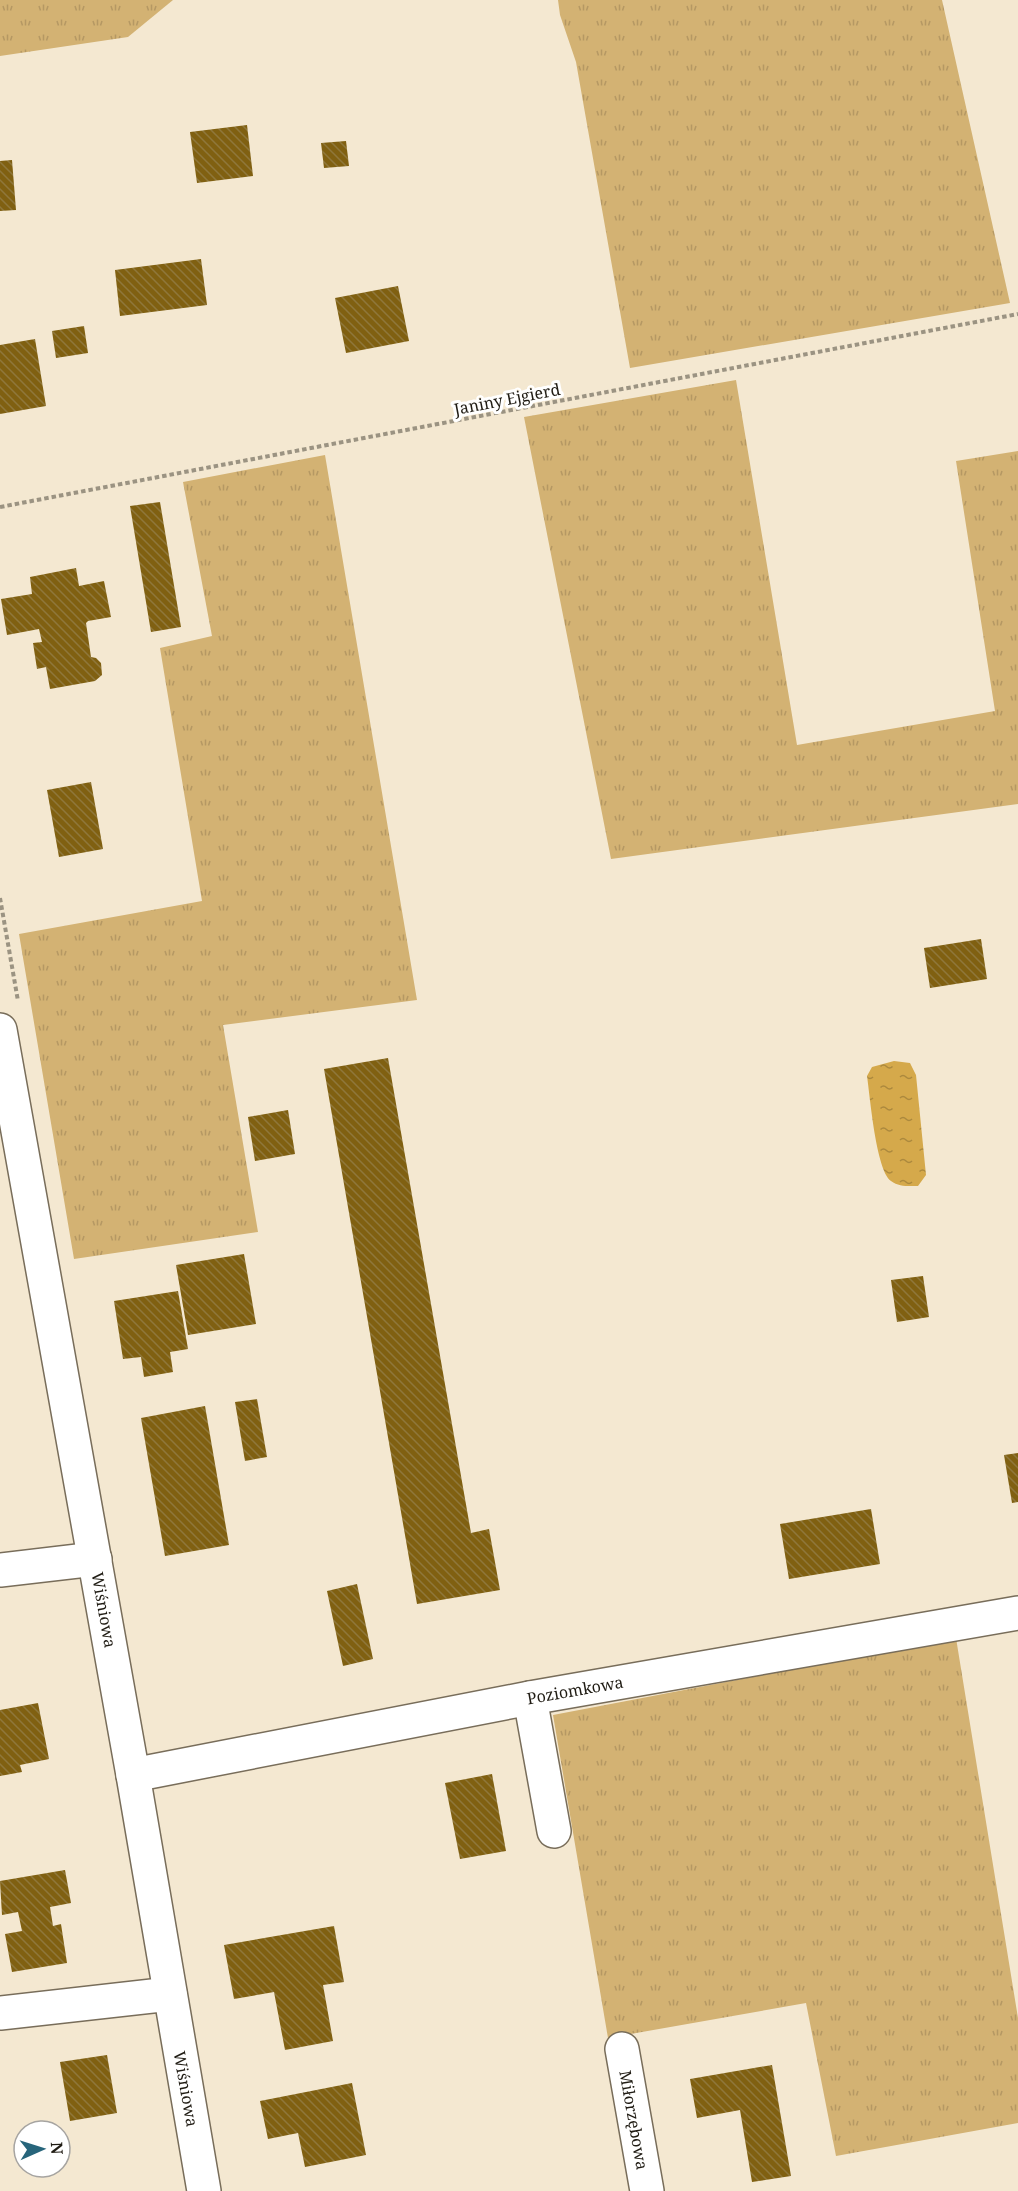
<svg xmlns="http://www.w3.org/2000/svg" width="1018" height="2191" font-family="'Noto Serif',serif">
<style>
.grass{fill:url(#grass-tufts)}
.water{fill:url(#water-ripples)}
.building{fill:url(#building-back-hatch)}
.lines{fill:none;stroke-linecap:round;stroke-linejoin:round}
.minor-casing{stroke:#786d5a;stroke-width:36}
.path{stroke:#9b9382;stroke-width:4;stroke-dasharray:4.5 3;stroke-linecap:butt}
.minor{stroke:#fff;stroke-width:33}
.labels{text-anchor:middle;stroke-width:6;stroke-linejoin:round;paint-order:stroke}
.street-label{font-size:16px;fill:#201c14;stroke:#fff}
</style>
<defs>
<pattern id="grass-tufts" width="24" height="20" patternUnits="userSpaceOnUse" patternTransform="scale(1.5)"><rect width="24" height="20" fill="#d3b273"/><path d="M3 7l-1-3M5 7V3M7 7l1-3M15 17l-1-3M17 17v-4M19 17l1-3" fill="none" stroke="#b59863"/></pattern>
<pattern id="water-ripples" width="26" height="14" patternUnits="userSpaceOnUse" patternTransform="scale(1.5)"><rect width="26" height="14" fill="#d5a94b"/><path d="M2 4q2-2 4 0t4 0M15 11q2-2 4 0t4 0" fill="none" stroke="#ac893d"/></pattern>
<pattern id="building-back-hatch" width="6" height="6" patternUnits="userSpaceOnUse" patternTransform="scale(1.5)"><rect width="6" height="6" fill="#806011"/><path d="M-1 5l2 2M0 0l6 6M5-1l2 2" fill="none" stroke="#8f773b"/></pattern>
</defs>
<rect width="100%" height="100%" fill="#f4e8d1"/>
<!-- grass -->
<g class="grass">
<path d="M0 0H173L128 37 0 56Z"/>
<path d="M558 0H942L1010 303 630 368 576 62 560 15Z"/>
<path d="M736 380 797 745 995 711 956 461 1018 451V804L611 859 524 417Z"/>
<path d="M325 455 417 1000 223 1025 258 1232 74 1259 19 934 202 901 160 648 212 636 183 482Z"/>
<path d="M956 1638 1018 2018V2123L836 2156 806 2003 608 2038 553 1715Z"/>
</g>
<!-- water -->
<path class="water" d="M894 1061 910 1063 916 1075 926 1175 918 1186C908 1186 899 1187 891 1181 876 1170 870 1096 867 1076L872 1067Z"/>
<!-- building -->
<g class="building">
<path d="M247 125 253 176 197 183 190 132Z"/>
<path d="M346 141 349 166 324 168 321 143Z"/>
<path d="M12 160 16 210 0 211V161Z"/>
<path d="M201 259 207 305 120 316 115 270Z"/>
<path d="M398 286 409 341 346 353 335 298Z"/>
<path d="M84 326 88 353 56 358 52 331Z"/>
<path d="M35 339 46 406 0 414V345Z"/>
<path d="M160 502 181 627 151 632 130 506Z"/>
<path d="M76 568 79 586 104 581 111 617 88 621 86 623 91 657 96 658 101 663 102 675 95 681 50 689 46 667 37 669 33 643 42 642 39 629 7 635 1 599 32 594 30 577Z"/>
<path d="M91 782 103 849 59 857 47 790Z"/>
<path d="M981 939 987 979 930 988 924 948Z"/>
<path d="M388 1058 471 1533 489 1529 500 1590 417 1604 324 1069Z"/>
<path d="M288 1110 295 1154 255 1161 248 1117Z"/>
<path d="M244 1254 256 1324 188 1335 176 1265Z"/>
<path d="M923 1276 929 1317 897 1322 891 1280Z"/>
<path d="M178 1291 188 1349 170 1352 173 1372 144 1377 141 1357 123 1359 114 1301Z"/>
<path d="M257 1399 267 1457 245 1461 235 1402Z"/>
<path d="M205 1406 229 1545 165 1556 141 1418Z"/>
<path d="M1018 1453V1502L1012 1503 1004 1455Z"/>
<path d="M871 1509 880 1564 789 1579 780 1524Z"/>
<path d="M357 1584 373 1659 343 1666 327 1591Z"/>
<path d="M38 1703 49 1759 20 1765 22 1772 0 1776V1710Z"/>
<path d="M492 1774 506 1851 460 1859 445 1783Z"/>
<path d="M65 1870 71 1903 50 1907 53 1926 61 1924 67 1963 12 1972 5 1934 22 1931 18 1912 2 1915 0 1881Z"/>
<path d="M334 1926 344 1982 323 1985 333 2041 285 2050 274 1992 234 1999 224 1945Z"/>
<path d="M107 2055 117 2113 70 2121 60 2062Z"/>
<path d="M772 2065 791 2176 752 2182 740 2110 697 2118 690 2079Z"/>
<path d="M352 2083 366 2155 305 2167 298 2133 268 2139 260 2101Z"/>
</g>
<g class="lines">
<defs>
<g id="minor">
<path d="M0 1030 133 1775 204 2191"/>
<path d="M0 1570 95 1559"/>
<path d="M530 1698 554 1831"/>
<path d="M133 1775 530 1698 1018 1613"/>
<path d="M0 2013 170 1994"/>
<path d="M622 2049 647 2191"/>
</g>
</defs>
<!-- minor casing -->
<use href="#minor" class="minor-casing"/>
<!-- path -->
<g class="path">
<path d="M0 507 1018 314"/>
<path d="M0 898 18 1001"/>
</g>
<!-- minor -->
<use href="#minor" class="minor"/>
</g>
<g class="labels">
<!-- street labels -->
<g class="street-label">
<text transform="translate(507 399) rotate(-11)" y="6">Janiny Ejgierd</text>
<text transform="translate(104 1610) rotate(80)" y="6">Wiśniowa</text>
<text transform="translate(575 1690) rotate(-10)" y="6">Poziomkowa</text>
<text transform="translate(186 2089) rotate(80)" y="6">Wiśniowa</text>
<text transform="translate(634 2120) rotate(80)" y="6">Miłorzębowa</text>
</g>
</g>
<!-- north arrow -->
<g transform="translate(42 2149) rotate(87)"><circle r="28" fill="#ffffff" stroke="#a6a4a1" stroke-width="1.5"/>
<path d="M0-4.5L10 22L0 15L-10 22Z" fill="#27657b"/>
<text y="-9" font-size="16" font-weight="bold" text-anchor="middle" fill="#201c14">N</text>
</g>
</svg>
